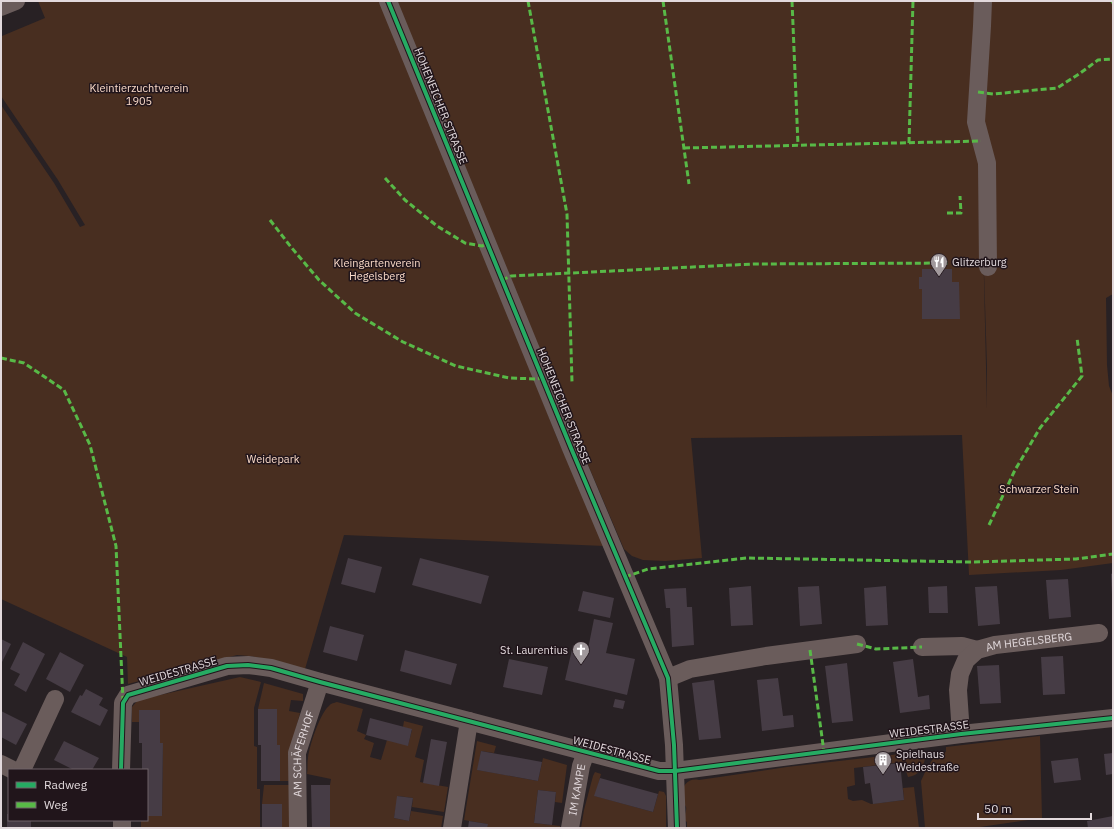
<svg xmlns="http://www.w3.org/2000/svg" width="1114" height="829" font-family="'IBM Plex Sans',sans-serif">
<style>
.green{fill:#482e20;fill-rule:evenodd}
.building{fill:#463c45}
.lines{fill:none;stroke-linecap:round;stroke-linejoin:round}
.minor{stroke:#6a5c5b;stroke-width:18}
.quiet{stroke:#58b947;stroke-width:3;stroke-dasharray:6 3;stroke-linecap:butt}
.cycleway-casing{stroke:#21151b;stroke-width:6}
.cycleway{stroke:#26ab63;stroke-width:4}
.labels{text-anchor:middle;stroke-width:3;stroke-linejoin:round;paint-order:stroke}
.park-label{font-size:11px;fill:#fadac8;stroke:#21151b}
.street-label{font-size:11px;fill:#e2d9dc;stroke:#21151b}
.poi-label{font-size:11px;fill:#e2d9dc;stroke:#21151b;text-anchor:start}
</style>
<rect width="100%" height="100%" fill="#282124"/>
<!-- green -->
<g class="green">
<path d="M38 1H383L558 440 605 546 344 535 305 669C283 663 260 656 237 655L128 684 127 657 1 599V105L54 183 80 227 85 225 58 180 1 96V35L2 36 45 18Z"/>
<path d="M395 1H1113V294L1106 298 1107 365 1109 386 1113 396V563L1061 570 969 575 962 435 691 438 702 558 665 561 643 560 632 556 624 549 577 439ZM983 239 987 367V409Z"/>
<path d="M240 677 261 682 254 708V746L257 747V789H260V828H141V820H147V816H162L163 744 160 743V710H139V722H132V707L138 700Z"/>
<path d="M264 683 303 694V701L291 700 289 711 300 713 295 732 290 781H280V745H277V709H258Z"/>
<path d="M337 702 363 709 357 731 366 735 364 739 374 743 370 757 381 760 387 740 408 745 412 730 403 727 404 721 423 726 415 757 424 760 420 782 448 787 444 812 412 807 413 798 398 796 394 818 409 821 411 811 443 816 441 828H330V785L331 779 307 774C308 769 307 763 308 758 309 747 320 713 329 706 331 703 334 703 337 702Z"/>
<path d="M1040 736 1042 818 973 828H925L921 781 926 770 935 755 939 753 946 752V747Z"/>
<path d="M477 741 496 746 494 753 481 751 478 770 538 781 543 758 567 765 562 803 555 802 556 792 538 790 534 823 560 826V828H487V824L464 820Z"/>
<path d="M926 751C925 763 922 775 908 777L903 762 854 768 855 785 847 787 848 799 853 801 862 800 871 804 904 800 903 788 914 787 919 828H687V822L684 820C684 815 687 811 686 807 685 805 684 803 683 801 680 789 686 777 699 780L787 767Z"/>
<path d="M595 772 601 774 595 796 653 812 659 791 664 792 666 796V828H581L584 810 593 776Z"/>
<path d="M264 785H291V828H282V804H262Z"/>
</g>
<!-- building -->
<g class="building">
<path d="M922 269H952V282H959L960 319H922V289H919V277H922Z"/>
<path d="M348 558 382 567 375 593 341 584Z"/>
<path d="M420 558 489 576 481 604 412 585Z"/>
<path d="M1113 573V595H1112L1111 574Z"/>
<path d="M1068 579 1071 617 1049 619 1046 580Z"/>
<path d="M751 586 753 625 731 626 729 588Z"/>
<path d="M819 586 822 624 800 626 798 587Z"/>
<path d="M886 586 888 625 866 626 864 588Z"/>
<path d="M947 586 948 613H929L928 587Z"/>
<path d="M997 586 1000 624 978 626 975 587Z"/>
<path d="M686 588 687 607H692L694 645 672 647 670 608H666L664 589Z"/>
<path d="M583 591 614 598 610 618 578 611Z"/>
<path d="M594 619 613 623 606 653 635 659 627 695 565 680 573 645 588 649Z"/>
<path d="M330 626 364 635 357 661 323 652Z"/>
<path d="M1 639 11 644 1 664Z"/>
<path d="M23 642 45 654 26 692 14 685 20 674 10 669Z"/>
<path d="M405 650 457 664 451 685 400 671Z"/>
<path d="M60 652 84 665 70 692 46 679Z"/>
<path d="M1063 656 1065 694 1043 695 1041 657Z"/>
<path d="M509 659 548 667 542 695 503 687Z"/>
<path d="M913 659 918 697 929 695 930 709 900 713 893 662Z"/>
<path d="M847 663 853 721 832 723 825 666Z"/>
<path d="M999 665 1001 703 980 704 977 666Z"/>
<path d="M778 678 783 716 793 715 794 727 762 731 757 680Z"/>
<path d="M714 680 721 738 699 740 692 683Z"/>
<path d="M86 689 103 698 99 705 108 710 100 726 71 712 80 695 82 696Z"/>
<path d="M615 699 625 701 623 709 613 707Z"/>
<path d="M258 709H277V745H280V781H261V745H258Z"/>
<path d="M139 710H160V743H163L162 816H147V770H142V743H139Z"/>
<path d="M1 711 27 724 16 745 1 737Z"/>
<path d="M370 718 412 729 408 746 366 735Z"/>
<path d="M431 739 447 742 439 786 423 783Z"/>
<path d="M64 741 99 758 92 770H74L54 760Z"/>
<path d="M481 751 542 762 538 781 477 770Z"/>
<path d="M1113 753V774L1106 775 1104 754Z"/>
<path d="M1078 758 1081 780 1054 783 1051 761Z"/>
<path d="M900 763 904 800 873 804 870 783 865 784 863 767Z"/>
<path d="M600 778 658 794 653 812 594 796Z"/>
<path d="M311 785H330V828H312Z"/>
<path d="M538 790 556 792 552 825 534 823Z"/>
<path d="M397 796 413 798 409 821 394 818Z"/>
<rect x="262" y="804" width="20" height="24"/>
<path d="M7 814H9V820H31V828H7Z"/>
<path d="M1113 816V828H1088L1087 821Z"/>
<path d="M469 821 488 824 487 828H468Z"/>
</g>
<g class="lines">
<!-- minor -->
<g class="minor">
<path d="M388 1 571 448 668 678 674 745 677 828"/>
<path d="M983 1 982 26 976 122 987 163 988 267"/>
<path d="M1 7 16 1"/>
<path d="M922 647 962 646 977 650"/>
<path d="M668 678 690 669 766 656 857 644"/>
<path id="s1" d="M961 734 958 690 960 674 966 660 977 650 995 645 1099 633"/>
<path d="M1 764 13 770"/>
<path d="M22 770 55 699"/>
<path d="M121 770 123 703 128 695 227 666 248 665 271 668 320 682 659 771H675L961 734 1113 718"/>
<path d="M122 828V820"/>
<path id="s2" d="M298 828 297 753 320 682"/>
<path d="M452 828 469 721"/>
<path id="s3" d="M570 828 581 766 586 752"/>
</g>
<!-- quiet -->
<g class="quiet">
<path d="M528 1 567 214 572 382"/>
<path d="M663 1 689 184"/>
<path d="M792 1 798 145"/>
<path d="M1112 1 1113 3"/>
<path d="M978 92 993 94 1057 88 1079 74 1098 60 1113 59"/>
<path d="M909 143 913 1"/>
<path d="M684 148 981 141"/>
<path d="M385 178 405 200 437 226 465 243 482 246 487 244"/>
<path d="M947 213H961L960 196"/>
<path d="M270 220 291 247 319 280 355 313 403 342 456 366 509 378 537 379 542 378"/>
<path d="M502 280 511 276 753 264 950 263"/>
<path d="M1 358 24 363 64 390 90 445 116 546 123 701"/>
<path d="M989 525 1015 470 1040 428 1082 376 1077 338"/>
<path d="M625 577 648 569 747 558 971 562 1076 559 1113 554"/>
<path d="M857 644 876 649 922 647"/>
<path d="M810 650 824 752"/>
</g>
<defs>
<g id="cycleway">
<path d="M388 1 571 448 668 678 674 745 677 828"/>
<path d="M121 770 123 703 128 695 227 666 248 665 271 668 320 682 659 771H675L961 734 1113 718"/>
</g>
</defs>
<!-- cycleway casing -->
<use href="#cycleway" class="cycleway-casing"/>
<!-- cycleway -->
<use href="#cycleway" class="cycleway"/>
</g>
<!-- icons -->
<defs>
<symbol id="restaurant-pin" viewBox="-11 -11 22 30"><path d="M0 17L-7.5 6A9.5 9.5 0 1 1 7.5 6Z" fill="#a1999c" stroke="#21151b"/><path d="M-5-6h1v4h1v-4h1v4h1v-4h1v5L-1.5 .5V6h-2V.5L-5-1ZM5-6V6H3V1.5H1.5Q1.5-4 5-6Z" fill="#fff"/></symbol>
<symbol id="church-pin" viewBox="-11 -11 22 30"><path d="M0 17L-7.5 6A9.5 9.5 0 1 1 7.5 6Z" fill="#a1999c" stroke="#21151b"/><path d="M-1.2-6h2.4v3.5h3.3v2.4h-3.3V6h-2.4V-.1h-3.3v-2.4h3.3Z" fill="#fff"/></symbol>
<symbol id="building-pin" viewBox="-11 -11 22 30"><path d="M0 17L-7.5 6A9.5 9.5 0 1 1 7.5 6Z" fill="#a1999c" stroke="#21151b"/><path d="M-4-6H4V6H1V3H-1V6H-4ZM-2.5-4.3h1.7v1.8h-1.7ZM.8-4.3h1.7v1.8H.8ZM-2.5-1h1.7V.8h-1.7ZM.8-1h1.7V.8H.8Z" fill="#fff"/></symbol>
</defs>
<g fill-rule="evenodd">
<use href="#restaurant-pin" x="929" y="252" width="20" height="27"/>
<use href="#church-pin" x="571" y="640" width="20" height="27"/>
<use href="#building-pin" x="873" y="750" width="20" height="27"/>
</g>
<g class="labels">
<!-- park labels -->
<g class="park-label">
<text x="139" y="92">Kleintierzuchtverein<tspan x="139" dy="13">1905</tspan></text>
<text x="377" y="267">Kleingartenverein<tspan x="377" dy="13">Hegelsberg</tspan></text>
<text x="273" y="463">Weidepark</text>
<text x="1039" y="493">Schwarzer Stein</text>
</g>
<!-- street labels -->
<g class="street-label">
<text transform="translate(441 106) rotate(68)" y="4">HOHENEICHER STRASSE</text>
<text transform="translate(564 406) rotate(68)" y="4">HOHENEICHER STRASSE</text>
<text dy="4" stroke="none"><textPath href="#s1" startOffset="143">AM HEGELSBERG</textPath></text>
<text transform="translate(178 671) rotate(-16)" y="4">WEIDESTRASSE</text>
<text transform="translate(929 729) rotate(-7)" y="4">WEIDESTRASSE</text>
<text transform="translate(612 750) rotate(15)" y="4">WEIDESTRASSE</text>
<text dy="4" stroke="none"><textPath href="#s2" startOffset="75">AM SCHÄFERHOF</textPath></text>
<text dy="4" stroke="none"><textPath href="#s3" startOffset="39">IM KAMPE</textPath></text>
</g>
<!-- poi labels -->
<g class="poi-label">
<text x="952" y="266">Glitzerburg</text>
<text x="568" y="654" text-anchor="end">St. Laurentius</text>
<text x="896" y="758">Spielhaus<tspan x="896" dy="13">Weidestraße</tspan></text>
</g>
</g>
<!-- border -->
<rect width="1114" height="829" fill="none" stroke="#e2d9dc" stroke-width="4"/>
<!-- legend -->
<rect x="8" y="769" width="140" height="52" fill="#21151b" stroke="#6e6368"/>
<rect x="16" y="782" width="20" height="6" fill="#26ab63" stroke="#6e6368"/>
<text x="44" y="789" font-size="12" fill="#e2d9dc">Radweg</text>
<rect x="16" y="802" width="20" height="6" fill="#58b947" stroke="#6e6368"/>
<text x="44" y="809" font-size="12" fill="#e2d9dc">Weg</text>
<!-- scale -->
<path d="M978 813v6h113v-6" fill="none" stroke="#e2d9dc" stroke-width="2"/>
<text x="984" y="813" font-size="12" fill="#e2d9dc" stroke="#21151b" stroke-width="3" paint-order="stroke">50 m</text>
</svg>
